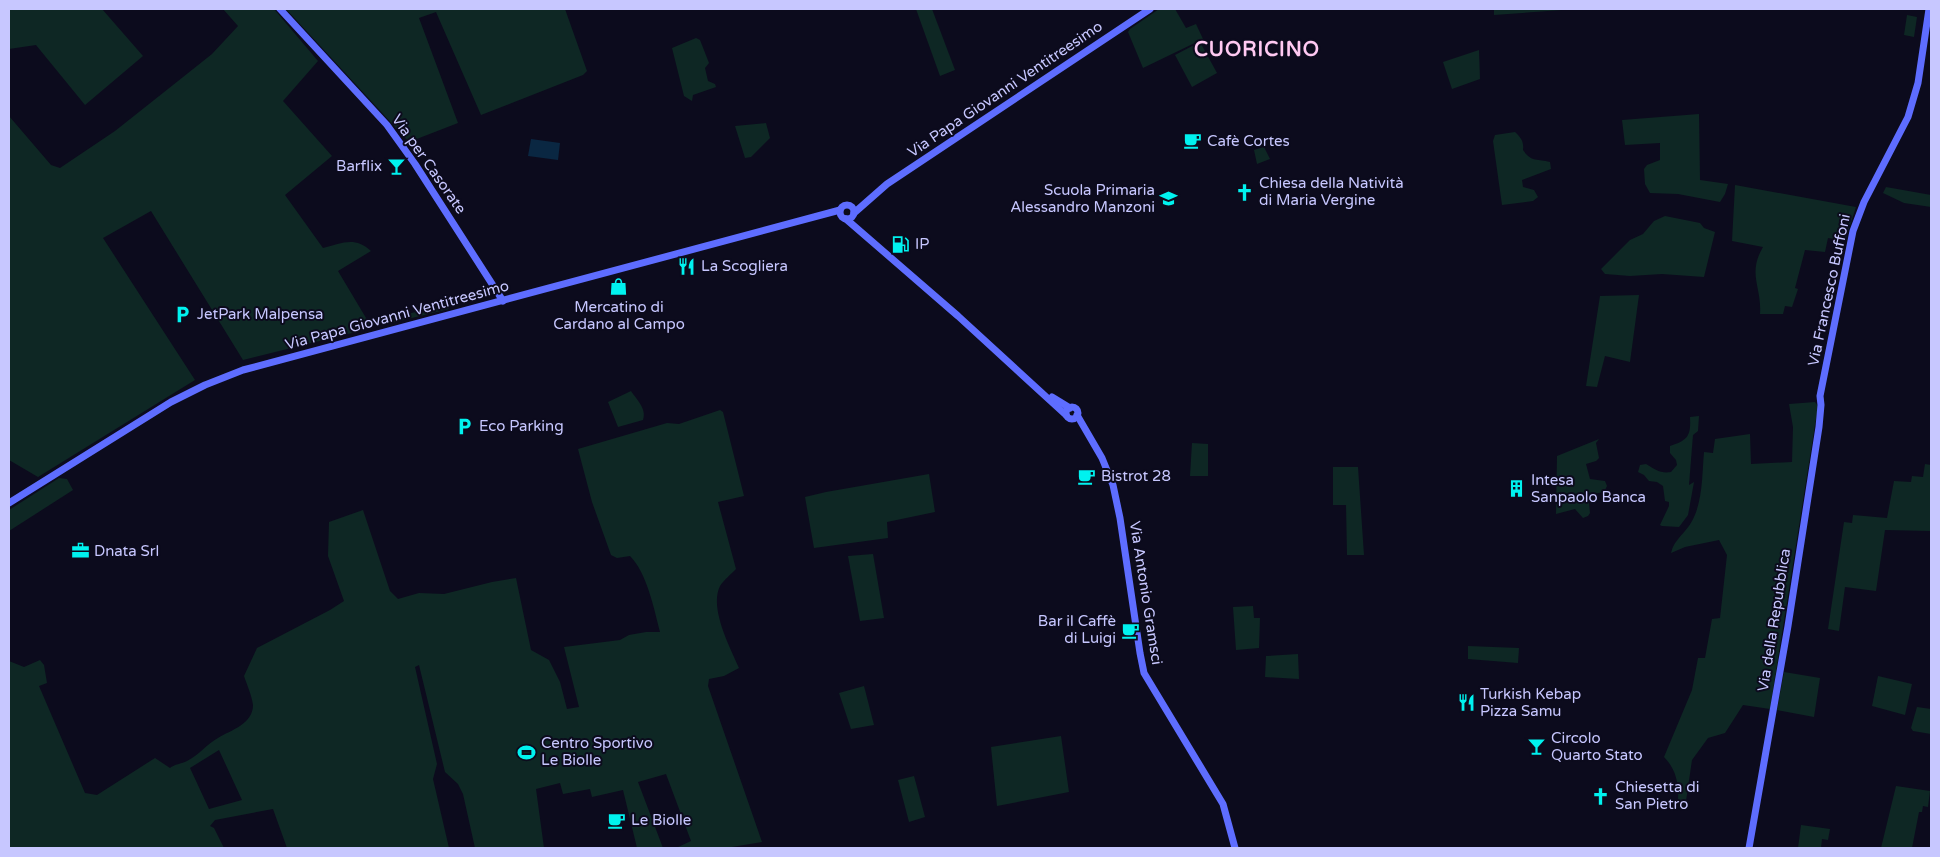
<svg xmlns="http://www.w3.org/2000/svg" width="1940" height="857" font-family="'Varela Round',sans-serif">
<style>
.green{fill:#0e2724;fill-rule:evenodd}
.water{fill:#0a2742}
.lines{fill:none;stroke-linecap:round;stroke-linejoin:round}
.secondary{stroke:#5e6dff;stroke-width:7}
.labels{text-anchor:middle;stroke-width:4;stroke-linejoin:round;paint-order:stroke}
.street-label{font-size:15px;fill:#c7c7ff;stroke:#0c0b1d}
.poi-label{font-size:15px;fill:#c7c7ff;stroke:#0c0b1d;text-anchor:start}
.district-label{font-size:20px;font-weight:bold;letter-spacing:1px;fill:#ffc9f2;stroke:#0c0b1d}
</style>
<rect width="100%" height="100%" fill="#0c0b1d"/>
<!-- green -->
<g class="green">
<path d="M9 9H102L143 56 85 105 36 45 9 49Z"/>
<path d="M223 9H274L318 61 283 101 332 156 285 195 323 248C342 243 355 236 371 251L338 271 372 328 243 360 151 211 103 238 195 380 38 477 9 460V116L51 165 60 168 115 131 173 85 212 54 238 26Z"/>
<path d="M286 9H565L587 71 583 75 481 115 436 12 419 18 458 123 409 142Z"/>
<path d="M916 9H932L955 70 940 76Z"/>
<path d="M1159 9H1175L1186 28 1196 24 1203 39 1143 68 1128 32 1130 29Z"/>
<path d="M1494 9H1562V10L1494 15Z"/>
<path d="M1907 15 1917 17 1914 37 1904 35Z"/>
<path d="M696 38 700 40 709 63 705 68 708 81 715 84 716 87 693 95 692 101 684 96 672 48Z"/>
<path d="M1200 42 1217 73 1192 87 1175 55Z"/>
<path d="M1479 50 1480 79 1452 89 1443 62Z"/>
<path d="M1699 114 1700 180 1728 184 1725 194 1720 202 1678 194 1650 193 1645 184 1644 169 1647 165 1660 160V143L1625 145 1622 120Z"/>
<path d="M766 123 770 138 751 157 745 158 735 126Z"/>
<path d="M1515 132C1521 138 1524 141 1523 150 1532 163 1537 158 1550 162L1551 169 1522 180 1523 187 1534 190 1538 197 1533 201 1502 205 1493 141 1495 135Z"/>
<path d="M1264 147 1270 159 1257 164 1254 150Z"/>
<path d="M1735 185 1856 207 1845 241 1828 238 1825 252 1805 250 1795 288 1798 289 1792 307 1785 306 1783 314H1760C1762 287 1747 274 1763 247L1732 241Z"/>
<path d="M1886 187 1931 195V207L1904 203 1883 193Z"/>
<path d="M1665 216 1700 223 1704 228 1715 232 1704 277 1662 274 1630 276 1605 274 1601 269 1630 240 1643 234 1654 221Z"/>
<path d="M1639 295 1630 362 1605 356 1597 387 1586 386 1600 296Z"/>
<path d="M443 302 448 305 449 309 387 324 385 321 387 316 389 319 442 305Z"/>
<path d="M631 391C637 400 647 409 643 420L618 427 608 402Z"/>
<path d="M1815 402 1818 406 1770 709 1743 705 1725 733 1708 738 1692 760 1686 801 1678 800C1679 784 1676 769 1664 757L1692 690 1698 658H1705L1712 619 1720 618 1727 555 1719 540 1685 547 1671 553C1674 539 1686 533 1692 521 1703 501 1702 474 1704 452L1713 453 1715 439 1750 434 1751 464 1792 462 1793 427 1789 404Z"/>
<path d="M720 410 723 412 744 496 718 502 736 569C731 574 724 580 720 586 709 608 730 647 739 668L724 676 709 679 708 686 762 842 726 848H676L691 841 666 774 638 782 663 848H637L623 790 592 797 590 789 563 794 560 783 536 789 544 848H475L463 794 458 784 445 772 419 665 415 667 437 764 433 779 449 848H287L273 809 215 820 210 826 214 828 224 848H9V661L24 667 40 660 44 665 47 683 39 686 85 793 97 795 155 758 170 768C175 764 181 764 187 761 199 755 207 744 218 738 231 730 253 724 253 705 252 696 247 685 244 676L257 648 330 610 344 601 328 556 329 522 363 510 390 591 398 599 419 593 444 594 492 582 516 578 531 650 549 660 560 682 567 709 579 707 564 647 620 640 629 635 646 632H660C654 609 647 573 630 556L617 558 611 555 592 502 578 449 667 423 679 424ZM219 750 242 800 209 809 190 768Z"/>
<path d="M1699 416 1698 431 1693 435 1689 485 1694 482 1688 515 1679 527 1662 526 1660 525 1669 506V502L1665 501 1663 486 1657 482 1649 481 1644 475 1638 472 1640 465 1646 464C1654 469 1661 474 1671 472L1677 465 1676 460 1670 453V446C1688 440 1691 436 1690 417Z"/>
<path d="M1599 439 1596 443 1599 458 1596 461 1586 464 1590 479 1605 481 1607 486 1604 492 1593 494 1589 503 1590 513 1588 516 1583 518 1575 509 1556 514 1557 456Z"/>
<path d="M1192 443 1208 444V476H1190Z"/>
<path d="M1925 464 1931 465V531L1885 530 1876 591 1845 587 1839 631 1828 629 1844 522 1852 523 1853 515 1887 518 1894 481 1911 482 1912 476 1923 477Z"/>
<path d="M1333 467H1358L1364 555H1347L1346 505H1333Z"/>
<path d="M929 474 935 512 887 522 888 538 814 548 805 497 826 492Z"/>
<path d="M59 478 67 479 73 490 9 531V510Z"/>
<path d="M873 554 884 618 860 621 848 556Z"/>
<path d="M1253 606 1254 618H1260L1259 648 1236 650 1233 607Z"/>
<path d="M1468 646 1519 648 1518 663 1468 659Z"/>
<path d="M1298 654 1299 679 1265 677 1266 656Z"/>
<path d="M1784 672 1820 678 1814 717 1777 710Z"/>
<path d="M1878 676 1912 684 1905 715 1872 706Z"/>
<path d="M864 686 874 725 851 729 839 693Z"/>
<path d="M1917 707 1931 709V734L1913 731 1911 728Z"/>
<path d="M1061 736 1069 792 997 806 991 747Z"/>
<path d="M914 776 925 817 909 822 898 780Z"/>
<path d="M1896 786 1930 791 1928 807 1923 806 1922 812H1919L1912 848H1881Z"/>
<path d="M1801 825 1830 829 1828 840 1822 839 1821 848H1798Z"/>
</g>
<!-- water -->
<path class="water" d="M531 139 560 143 558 160 528 156Z"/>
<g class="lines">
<!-- secondary -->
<g class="secondary">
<path d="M280 9 387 125 415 164 503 301"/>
<circle cx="847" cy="212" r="7"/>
<path d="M854 213 887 184 1150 9"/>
<path d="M846 219 958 316 1066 415"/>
<path d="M1052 397 1070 408"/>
<circle cx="1072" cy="413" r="6"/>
<path d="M1077 415 1102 458 1113 485 1120 518 1140 653 1144 673 1223 804 1235 848"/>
<path d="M9 503 171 402 205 385 243 370 840 210"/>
<path d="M1749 848 1788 626 1819 427 1821 405 1820 396 1853 231 1864 202 1908 117 1918 83 1929 9"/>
</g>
</g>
<!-- icons -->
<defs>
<symbol id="cafe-bare" viewBox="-9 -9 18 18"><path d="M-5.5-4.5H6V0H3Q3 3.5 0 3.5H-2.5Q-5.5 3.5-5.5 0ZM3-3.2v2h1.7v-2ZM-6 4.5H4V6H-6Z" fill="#00f2ef" stroke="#0c0b1d" stroke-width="2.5" paint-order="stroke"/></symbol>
<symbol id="bar-bare" viewBox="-9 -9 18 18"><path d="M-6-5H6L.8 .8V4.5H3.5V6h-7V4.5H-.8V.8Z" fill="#00f2ef" stroke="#0c0b1d" stroke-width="2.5" paint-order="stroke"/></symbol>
<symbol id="church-bare" viewBox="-9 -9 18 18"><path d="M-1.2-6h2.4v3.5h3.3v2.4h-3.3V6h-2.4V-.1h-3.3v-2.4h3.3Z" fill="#00f2ef" stroke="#0c0b1d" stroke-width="2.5" paint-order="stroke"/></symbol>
<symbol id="school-bare" viewBox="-9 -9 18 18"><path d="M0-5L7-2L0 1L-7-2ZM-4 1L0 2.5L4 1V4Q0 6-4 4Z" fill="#00f2ef" stroke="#0c0b1d" stroke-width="2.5" paint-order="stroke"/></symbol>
<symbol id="fuel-bare" viewBox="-9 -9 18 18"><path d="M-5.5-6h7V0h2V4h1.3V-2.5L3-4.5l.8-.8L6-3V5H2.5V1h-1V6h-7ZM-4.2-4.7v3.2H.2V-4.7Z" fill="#00f2ef" stroke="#0c0b1d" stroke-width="2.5" paint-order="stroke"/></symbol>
<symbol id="restaurant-bare" viewBox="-9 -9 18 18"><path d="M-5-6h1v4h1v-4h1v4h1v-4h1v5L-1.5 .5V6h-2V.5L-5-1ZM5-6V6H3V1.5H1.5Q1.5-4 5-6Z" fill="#00f2ef" stroke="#0c0b1d" stroke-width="2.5" paint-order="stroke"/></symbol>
<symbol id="shop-bare" viewBox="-9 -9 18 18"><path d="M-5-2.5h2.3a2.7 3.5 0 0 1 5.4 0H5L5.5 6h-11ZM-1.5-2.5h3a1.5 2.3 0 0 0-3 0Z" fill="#00f2ef" stroke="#0c0b1d" stroke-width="2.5" paint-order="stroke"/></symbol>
<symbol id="parking-bare" viewBox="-9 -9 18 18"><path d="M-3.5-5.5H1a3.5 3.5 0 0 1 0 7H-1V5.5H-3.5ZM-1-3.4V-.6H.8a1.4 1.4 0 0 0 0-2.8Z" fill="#00f2ef" stroke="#0c0b1d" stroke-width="2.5" paint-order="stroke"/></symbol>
<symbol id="building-bare" viewBox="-9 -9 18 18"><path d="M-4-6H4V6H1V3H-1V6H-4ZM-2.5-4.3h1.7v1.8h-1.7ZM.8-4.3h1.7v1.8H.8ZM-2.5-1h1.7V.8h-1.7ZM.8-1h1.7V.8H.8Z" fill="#00f2ef" stroke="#0c0b1d" stroke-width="2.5" paint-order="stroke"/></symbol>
<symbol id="office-bare" viewBox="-9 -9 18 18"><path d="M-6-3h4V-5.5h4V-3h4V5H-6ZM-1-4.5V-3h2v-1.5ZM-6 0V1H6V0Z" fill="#00f2ef" stroke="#0c0b1d" stroke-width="2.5" paint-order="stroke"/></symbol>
<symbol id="stadium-bare" viewBox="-9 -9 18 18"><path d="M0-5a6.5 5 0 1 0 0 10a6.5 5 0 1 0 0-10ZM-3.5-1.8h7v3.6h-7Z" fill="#00f2ef" stroke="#0c0b1d" stroke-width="2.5" paint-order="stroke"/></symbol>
</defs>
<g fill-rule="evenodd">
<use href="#cafe-bare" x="1180" y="128" width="25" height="25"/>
<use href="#bar-bare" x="384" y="154" width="25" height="25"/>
<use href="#church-bare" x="1232" y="180" width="25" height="25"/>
<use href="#school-bare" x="1156" y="186" width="25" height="25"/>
<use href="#fuel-bare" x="888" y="232" width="25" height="25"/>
<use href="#restaurant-bare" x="674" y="254" width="25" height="25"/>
<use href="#shop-bare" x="606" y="274" width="25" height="25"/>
<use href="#parking-bare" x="170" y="302" width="25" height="25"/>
<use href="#parking-bare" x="452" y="414" width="25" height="25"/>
<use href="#cafe-bare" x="1074" y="464" width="25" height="25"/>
<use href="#building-bare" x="1504" y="476" width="25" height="25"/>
<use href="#office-bare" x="68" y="538" width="25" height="25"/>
<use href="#cafe-bare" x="1118" y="618" width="25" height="25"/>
<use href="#restaurant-bare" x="1454" y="690" width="25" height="25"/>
<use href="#bar-bare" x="1524" y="734" width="25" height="25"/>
<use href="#stadium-bare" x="514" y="740" width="25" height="25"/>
<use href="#church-bare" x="1588" y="784" width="25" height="25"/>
<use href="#cafe-bare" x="604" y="808" width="25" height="25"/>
</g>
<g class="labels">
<!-- street labels -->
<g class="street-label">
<text transform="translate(1005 89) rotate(-34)" y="5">Via Papa Giovanni Ventitreesimo</text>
<text transform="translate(429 164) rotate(55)" y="5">Via per Casorate</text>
<text transform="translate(1829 290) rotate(-78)" y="5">Via Francesco Buffoni</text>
<text transform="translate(397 315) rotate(-15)" y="5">Via Papa Giovanni Ventitreesimo</text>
<text transform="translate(1146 593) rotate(81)" y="5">Via Antonio Gramsci</text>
<text transform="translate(1774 620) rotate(-81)" y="5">Via della Repubblica</text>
</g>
<!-- poi labels -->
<g class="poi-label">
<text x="1207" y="146">Cafè Cortes</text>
<text x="382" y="171" text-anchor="end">Barflix</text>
<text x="1259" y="188">Chiesa della Natività<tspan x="1259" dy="17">di Maria Vergine</tspan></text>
<text x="1155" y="195" text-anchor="end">Scuola Primaria<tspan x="1155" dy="17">Alessandro Manzoni</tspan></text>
<text x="915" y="249">IP</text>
<text x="701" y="271">La Scogliera</text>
<text x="619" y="312" text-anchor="middle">Mercatino di<tspan x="619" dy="17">Cardano al Campo</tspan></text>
<text x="197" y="319">JetPark Malpensa</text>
<text x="479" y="431">Eco Parking</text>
<text x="1101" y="481">Bistrot 28</text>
<text x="1531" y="485">Intesa<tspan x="1531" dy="17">Sanpaolo Banca</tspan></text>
<text x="94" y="556">Dnata Srl</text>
<text x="1116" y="626" text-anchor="end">Bar il Caffè<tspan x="1116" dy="17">di Luigi</tspan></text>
<text x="1480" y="699">Turkish Kebap<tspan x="1480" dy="17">Pizza Samu</tspan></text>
<text x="1551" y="743">Circolo<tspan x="1551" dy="17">Quarto Stato</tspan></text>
<text x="541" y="748">Centro Sportivo<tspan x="541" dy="17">Le Biolle</tspan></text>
<text x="1615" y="792">Chiesetta di<tspan x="1615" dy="17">San Pietro</tspan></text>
<text x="631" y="825">Le Biolle</text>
</g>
<!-- district labels -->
<g class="district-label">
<text x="1257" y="56">CUORICINO</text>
</g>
</g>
<!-- border -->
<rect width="1940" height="857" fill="none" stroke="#c7c7ff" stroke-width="20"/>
</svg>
